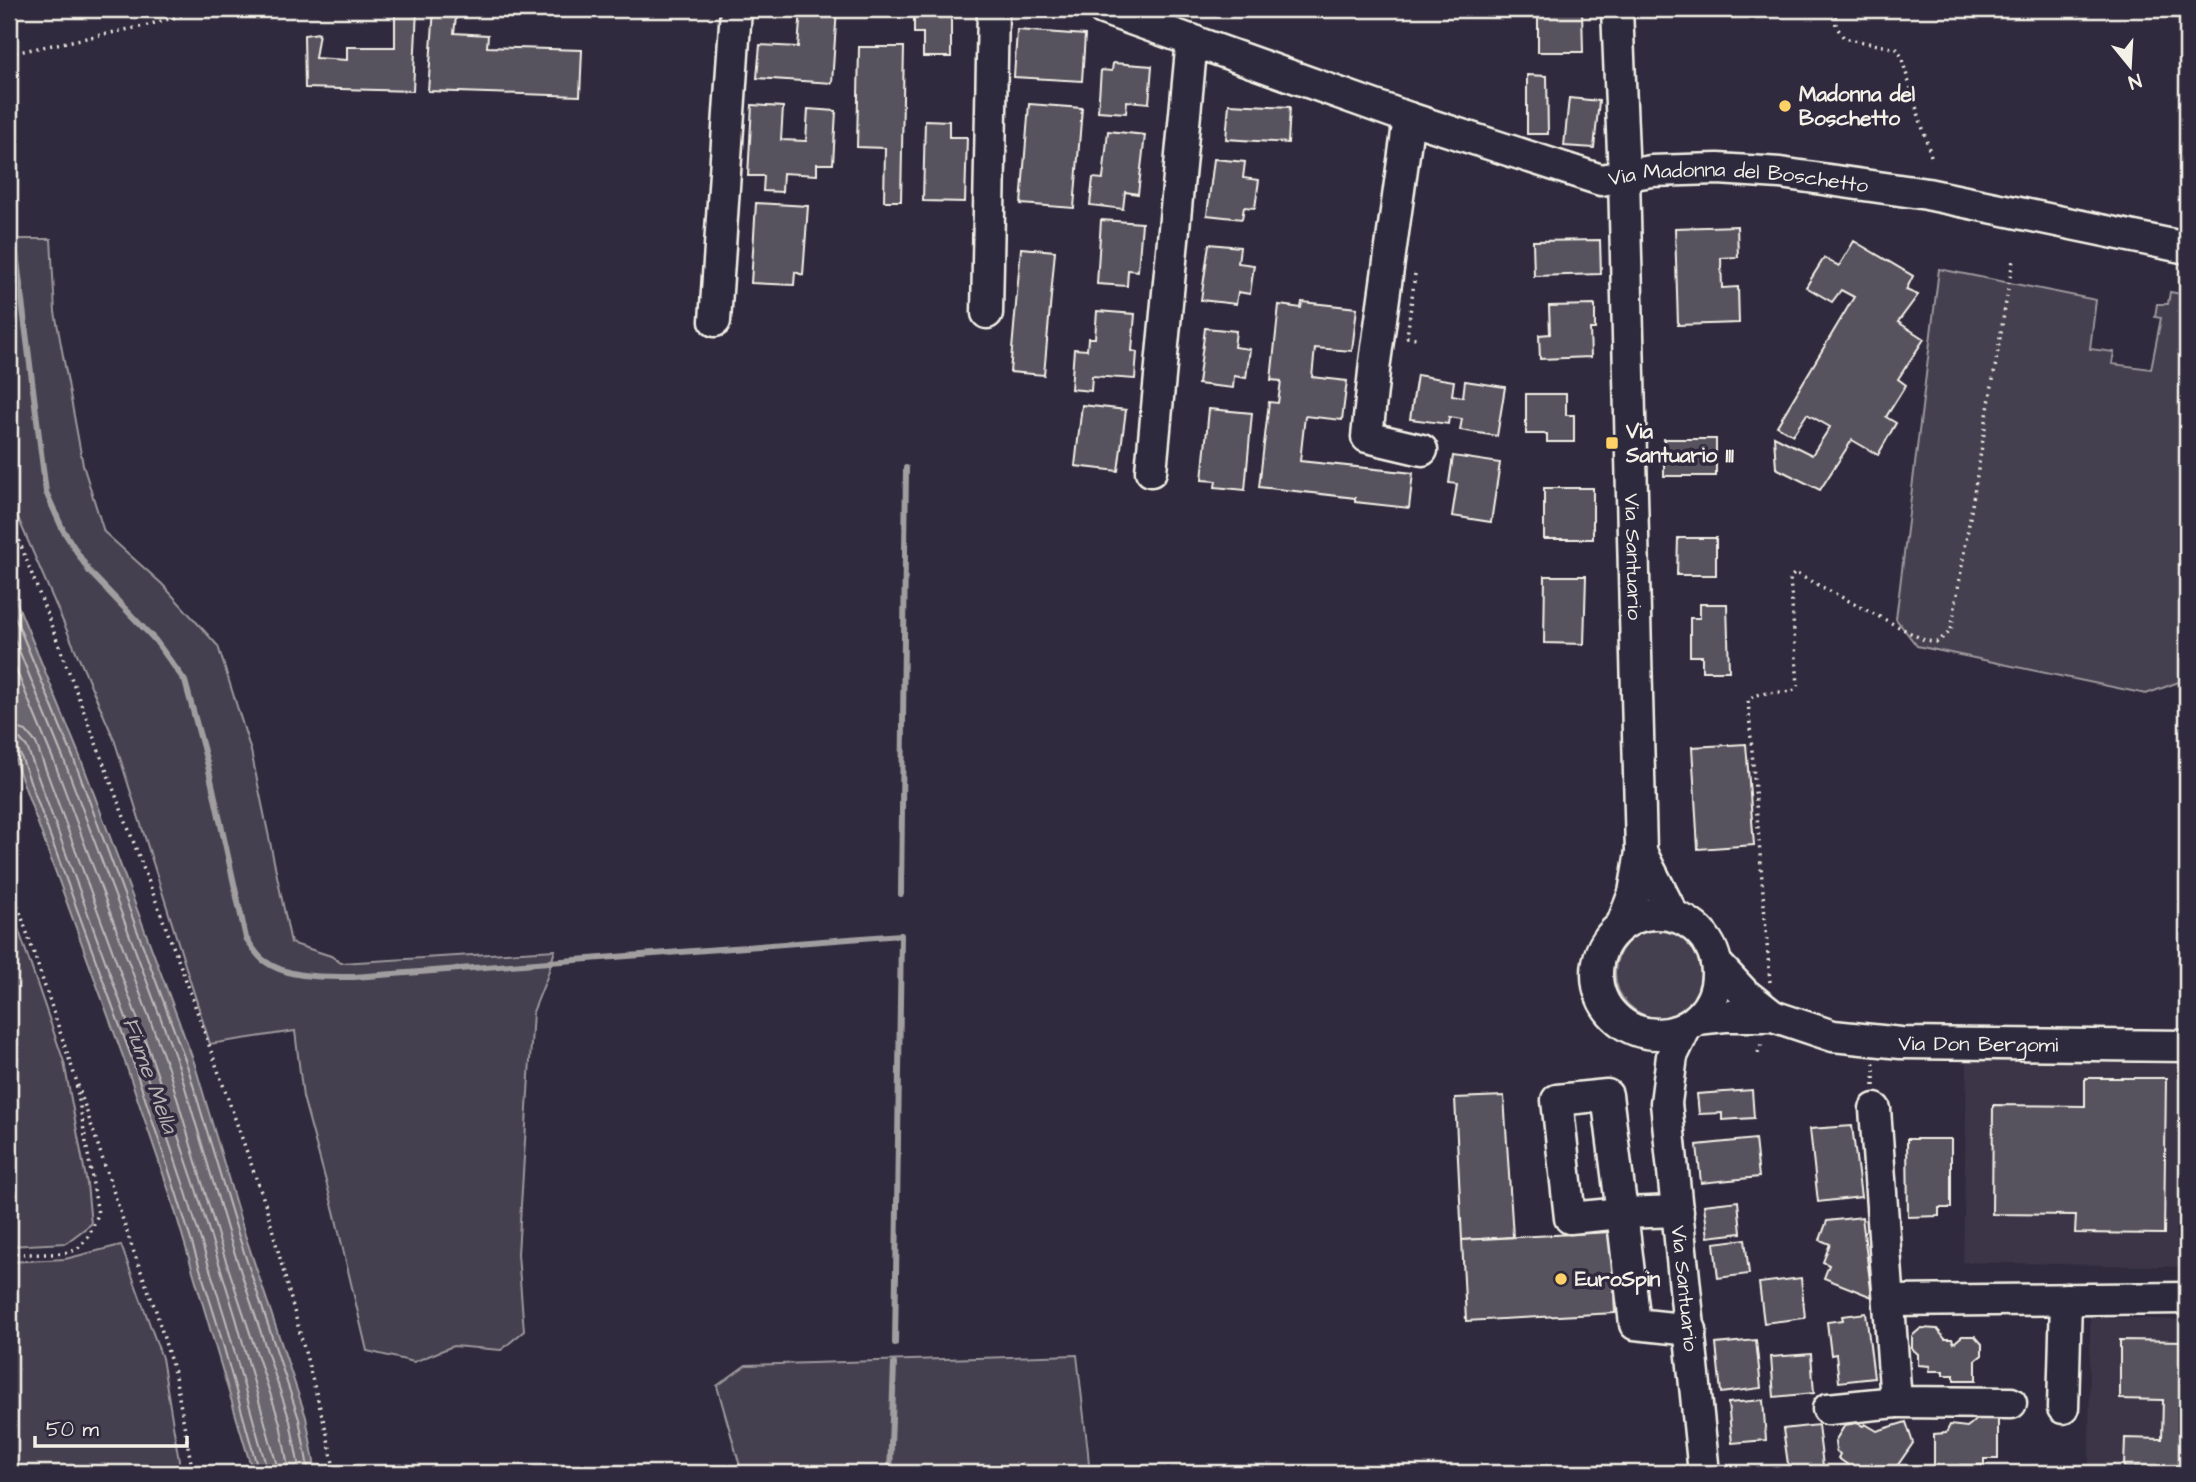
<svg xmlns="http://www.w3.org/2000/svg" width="2196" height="1482" font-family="'Architects Daughter',sans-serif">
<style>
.built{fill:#3b3647}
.green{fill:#454050;stroke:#9c989c;stroke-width:2}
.water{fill:#6a6670;stroke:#a19ea0;stroke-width:2}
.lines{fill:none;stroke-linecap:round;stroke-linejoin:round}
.shore{stroke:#bdb9b8;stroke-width:2}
.stream{stroke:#a19ea0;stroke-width:6}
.building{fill:#56525f;stroke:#f4f1e8;stroke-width:2}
.minor-casing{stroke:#f4f1e8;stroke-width:35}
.path{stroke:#f4f1e8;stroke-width:3.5;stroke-dasharray:2 5;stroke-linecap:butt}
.minor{stroke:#2f2a3d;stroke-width:30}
.poi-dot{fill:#ffd166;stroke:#2f2a3d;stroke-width:2.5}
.labels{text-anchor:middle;stroke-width:7;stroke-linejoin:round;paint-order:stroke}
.poi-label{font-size:21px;font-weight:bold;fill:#f4f1e8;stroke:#2f2a3d;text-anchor:start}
.street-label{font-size:21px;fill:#f4f1e8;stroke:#2f2a3d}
.water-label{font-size:23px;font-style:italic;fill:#b6b2b2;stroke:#2f2a3d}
</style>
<rect width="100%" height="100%" fill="#2f2a3d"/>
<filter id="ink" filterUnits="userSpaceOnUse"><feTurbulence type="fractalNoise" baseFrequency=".0143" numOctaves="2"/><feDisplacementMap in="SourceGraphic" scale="14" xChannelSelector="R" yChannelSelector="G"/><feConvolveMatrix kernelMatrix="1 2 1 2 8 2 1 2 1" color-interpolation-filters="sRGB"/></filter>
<g filter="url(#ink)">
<!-- built -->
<g class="built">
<path d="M1967 1059 2187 1065V1267L1963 1262Z"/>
<path d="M2090 1317 2187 1320V1473H2089Z"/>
</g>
<!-- green -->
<g class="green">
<path d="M9 239H51L55 312 83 465 104 532 162 584 218 646 251 751 291 943 331 956 341 963 555 950 547 977 533 1012 518 1254 524 1331 501 1350 453 1346 414 1362 367 1351 334 1211 303 1097 295 1031 210 1044 114 739 9 497Z"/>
<path d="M1939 269 2096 300 2090 349 2114 352 2112 364 2151 369 2161 318 2155 317 2157 304H2168L2170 292 2187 295V679L2146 694 1917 646 1896 619Z"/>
<path d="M9 902 64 1062 87 1184 91 1224 66 1243 9 1246Z"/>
<circle cx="1660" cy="973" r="45"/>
<path d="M121 1245 162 1358 181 1473H9V1262L65 1259Z"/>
<path d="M1077 1355 1088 1452 1089 1466 1084 1473H742L717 1386 746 1365Z"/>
</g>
<!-- water -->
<path class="water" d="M9 584 79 754 194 1062 245 1235 306 1417 316 1473H253L170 1194 125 1062 9 744Z"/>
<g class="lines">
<!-- shore -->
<g class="shore">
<path d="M9 603 73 757 187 1065 239 1237 299 1419 309 1473"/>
<path d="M9 626 64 760 179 1067 230 1239 290 1421 300 1473"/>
<path d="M9 653 55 764 169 1071 220 1243 280 1423 289 1473"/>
<path d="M9 726 26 731 36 743 150 1053 195 1186 236 1318 279 1473"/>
<path d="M9 737 20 739 27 747 140 1056 185 1189 226 1321 268 1473"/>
<path d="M9 746H14L19 751 132 1059 176 1192 217 1323 259 1473"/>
</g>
<!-- stream -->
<g class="stream">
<path d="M9 197 46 492 63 530 89 571 155 640 185 681 208 766 246 938C251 945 256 954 263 960 288 979 324 977 354 977L901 935 895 1343"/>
<path d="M901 894 906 468"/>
<path d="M890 1473 894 1364"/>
</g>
</g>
<!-- building -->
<g class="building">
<path d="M395 9H417L413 91 305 88 304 35 319 33 315 58 347 60V47H395Z"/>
<path d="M434 9H457L454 33 488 35 487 47 582 50 580 96 428 91Z"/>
<path d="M801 9H837L832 83 757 78 760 45 798 47Z"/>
<path d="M914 9H951V57H923V33H914Z"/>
<path d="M1582 10 1583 52H1538V11Z"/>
<path d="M1017 30 1085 35 1082 81 1014 77Z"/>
<path d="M859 47H904L901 201H884L885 148 857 147Z"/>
<path d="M1113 63 1152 66 1149 103 1127 101 1126 113 1098 111 1101 70 1112 71Z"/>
<path d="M1527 75 1547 76 1548 134H1527Z"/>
<path d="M1569 98 1599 101 1594 148 1564 146Z"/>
<path d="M1029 104 1082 108 1074 208 1021 204Z"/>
<path d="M1229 104 1290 107 1288 143 1226 139Z"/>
<path d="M752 105 783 107 781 140 806 141 808 109 836 111 833 164H817V175L783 173 782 192 763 191 764 176H748Z"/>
<path d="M925 120 949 121V137H967L965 202 923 201Z"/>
<path d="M1108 131 1145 135 1138 194 1125 192 1123 209 1090 205 1093 178 1103 179Z"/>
<path d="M1214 159 1245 162 1243 178 1259 180 1255 208 1244 207 1242 219 1207 215Z"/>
<path d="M756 203 808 206 803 275 795 272 794 285 751 283Z"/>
<path d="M1101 220 1142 223 1138 271 1128 270 1127 286 1097 284Z"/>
<path d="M1737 226 1738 257 1721 258 1722 288 1738 287 1739 323 1678 325 1675 228Z"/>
<path d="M1600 240 1601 274 1534 276 1533 241Z"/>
<path d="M1854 241 1913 276 1906 290 1918 295 1898 322 1924 339 1898 379 1906 385 1886 417 1896 423 1878 455 1852 440 1820 490 1776 468 1774 436 1812 455 1830 427 1807 414 1793 435 1777 426 1854 297 1841 290 1832 302 1806 287 1824 258 1839 266Z"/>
<path d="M1209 244 1240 247 1238 263 1254 265 1250 294 1238 292 1236 304 1201 300Z"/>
<path d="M1021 248 1055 251 1044 375 1010 372Z"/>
<path d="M1302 302 1357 308 1352 351 1315 348 1312 377 1347 381 1342 420 1305 416 1300 461 1413 473 1409 508 1355 502V498L1259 487 1269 402 1278 403 1281 381 1271 380 1279 305 1301 308Z"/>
<path d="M1595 305V329H1590L1591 357 1540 359 1539 335 1550 334 1549 306Z"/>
<path d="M1097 311 1135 314 1132 351 1137 352 1135 379 1092 376 1091 391 1071 389 1074 349 1087 350 1088 338H1095Z"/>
<path d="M1205 328 1236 331 1234 347 1250 349 1246 378 1234 376 1233 388 1198 384Z"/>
<path d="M1417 375 1454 381 1452 395 1463 397 1465 381 1505 387 1497 436 1460 430 1462 419 1449 417 1448 424 1410 419Z"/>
<path d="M1526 394H1566V415H1574V442H1547V434H1526Z"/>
<path d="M1082 405 1126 410 1118 471 1075 466Z"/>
<path d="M1209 409 1252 413 1245 490 1215 487 1216 481 1202 480Z"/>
<rect x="1664" y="439" width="52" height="37"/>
<path d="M1453 456 1500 463 1491 522 1452 516 1457 484 1449 483Z"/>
<rect x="1544" y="488" width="49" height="51"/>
<path d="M1678 538H1716V575H1677Z"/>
<path d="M1545 576H1586L1584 644 1544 643Z"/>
<path d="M1700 604H1727L1729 671H1702V656H1690V618H1700Z"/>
<path d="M1746 744 1754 845 1698 849 1692 747Z"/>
<path d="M2085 1078H2166L2164 1234 2075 1233 2076 1215 1992 1214 1993 1105 2085 1106Z"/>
<path d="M1752 1090 1754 1118 1722 1120V1113L1699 1114 1697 1094Z"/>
<path d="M1504 1096 1513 1237 1462 1240 1455 1098Z"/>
<path d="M1852 1126 1861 1197 1818 1202 1810 1129Z"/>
<path d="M1755 1139 1759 1177 1701 1183 1697 1145Z"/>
<path d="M1907 1139H1951V1208H1939V1216L1908 1217Z"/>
<path d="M1738 1201 1741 1233 1708 1237 1704 1205Z"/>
<path d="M1862 1217 1872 1297 1824 1278 1829 1265 1823 1262 1830 1244 1820 1240 1827 1221Z"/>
<path d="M1611 1232 1615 1313 1466 1321 1462 1240Z"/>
<path d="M1745 1239 1749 1274 1718 1278 1714 1243Z"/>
<path d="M1801 1278 1805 1318 1764 1323 1759 1283Z"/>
<path d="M1866 1313 1874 1378 1839 1382 1836 1354 1831 1355 1827 1322 1843 1320 1842 1316Z"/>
<path d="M1921 1328 1937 1329 1945 1339H1952L1954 1343 1962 1336H1975L1982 1344V1355L1976 1360V1380H1954V1375H1943V1371H1929L1930 1366 1918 1365V1354L1912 1349V1336Z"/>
<path d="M1756 1340 1761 1388 1721 1393 1716 1344Z"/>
<path d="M2120 1340 2187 1341V1468L2124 1467 2125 1438 2162 1439 2163 1400 2120 1399Z"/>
<path d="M1811 1354 1814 1393 1774 1397 1771 1357Z"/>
<path d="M1763 1400 1766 1440 1732 1443 1728 1403Z"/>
<path d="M1977 1419H1998V1459H1984V1465H1960V1471H1934V1434L1946 1433 1950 1425 1967 1427Z"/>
<path d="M1906 1422 1913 1443 1895 1469 1887 1466 1883 1471 1872 1463 1867 1469 1862 1466 1858 1472 1838 1458 1840 1454 1836 1451 1835 1441 1845 1425 1857 1423 1863 1426 1865 1424 1877 1431Z"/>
<path d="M1818 1425 1823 1466 1789 1471 1783 1429Z"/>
</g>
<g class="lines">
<defs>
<g id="minor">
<path id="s1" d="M1103 9 1409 118 1601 180 1651 171 1718 169 1780 173 1927 194 2187 248"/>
<path id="s2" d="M1617 9 1624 177 1641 852 1634 893 1622 924"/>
<path d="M1409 118 1375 362 1367 437 1422 450"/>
<path d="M987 313 993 9"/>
<path d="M715 321 736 9"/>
<path d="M1151 471 1192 40"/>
<path d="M1641 852 1673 915"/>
<circle cx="1657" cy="974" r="60"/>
<path d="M1716 963 1744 993 1773 1016"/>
<path id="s3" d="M1697 1019 1725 1016H1773L1833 1036 1901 1043 2187 1046"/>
<path id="s4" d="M1686 1027 1672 1056 1666 1103 1704 1473"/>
<path d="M1875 1109 1896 1402 2011 1403"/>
<path d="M1678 1211 1622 1213 1607 1095 1557 1100 1570 1218 1622 1213 1635 1324 1691 1330"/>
<path d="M1889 1301 2187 1298"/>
<path d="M2063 1408 2066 1299"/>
<path d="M1828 1409 1896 1402"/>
</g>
</defs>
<!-- minor casing -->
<use href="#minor" class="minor-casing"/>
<!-- path -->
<g class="path">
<path d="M1835 9 1836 26 1844 38 1897 49 1901 56 1931 156"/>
<path d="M9 54 144 26 204 9"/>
<path d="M1415 274 1407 337 1417 338"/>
<path d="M9 514 187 983 266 1206 327 1434 335 1473"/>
<path d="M9 879 133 1250 156 1311 175 1376 193 1473"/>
<path d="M1770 982 1748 700C1759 690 1781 694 1795 690L1798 685 1790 578 1795 573 1926 641 1937 642 1951 631 2013 260"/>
<path d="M1758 1053 1763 1040"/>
<path d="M1874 1063V1087"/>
<path d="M9 1253C24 1254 62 1256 75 1250 87 1243 94 1226 98 1214L76 1083"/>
</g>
<!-- minor -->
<use href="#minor" class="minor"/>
</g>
</g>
<!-- markers -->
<g class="poi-dot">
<circle cx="1785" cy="106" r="7"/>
<rect x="1605" y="436" width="14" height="14" rx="3.5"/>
<circle cx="1561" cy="1279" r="7"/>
</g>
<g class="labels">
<!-- poi labels -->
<g class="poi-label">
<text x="1799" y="101">Madonna del<tspan x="1799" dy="24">Boschetto</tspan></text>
<text x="1626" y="438">Via<tspan x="1626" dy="24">Santuario 111</tspan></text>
<text x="1575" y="1286">EuroSpin</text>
</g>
<!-- street labels -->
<g class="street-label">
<text dy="7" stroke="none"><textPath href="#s1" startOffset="665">Via Madonna del Boschetto</textPath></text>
<text dy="7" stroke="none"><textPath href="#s2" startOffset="548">Via Santuario</textPath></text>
<text dy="7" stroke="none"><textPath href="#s3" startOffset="285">Via Don Bergomi</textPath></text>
<text dy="7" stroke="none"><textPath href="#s4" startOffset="266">Via Santuario</textPath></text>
</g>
<!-- water labels -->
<g class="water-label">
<text transform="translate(151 1075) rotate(70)" y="8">Fiume Mella</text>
</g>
</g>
<!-- margin -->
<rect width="2196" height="1482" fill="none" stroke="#2f2a3d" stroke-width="35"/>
<rect x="18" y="18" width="2161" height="1447" fill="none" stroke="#f4f1e8" stroke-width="2.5" filter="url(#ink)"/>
<!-- north arrow -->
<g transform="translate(2130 66) rotate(162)" stroke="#2f2a3d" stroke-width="5" paint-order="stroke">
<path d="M0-5L12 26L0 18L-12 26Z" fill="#f4f1e8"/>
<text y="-10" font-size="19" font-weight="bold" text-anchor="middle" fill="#f4f1e8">N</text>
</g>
<!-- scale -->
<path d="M35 1436v10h152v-10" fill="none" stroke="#f4f1e8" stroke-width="3.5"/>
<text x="46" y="1436" font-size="21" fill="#f4f1e8" stroke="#2f2a3d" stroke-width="5" paint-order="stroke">50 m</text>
</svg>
